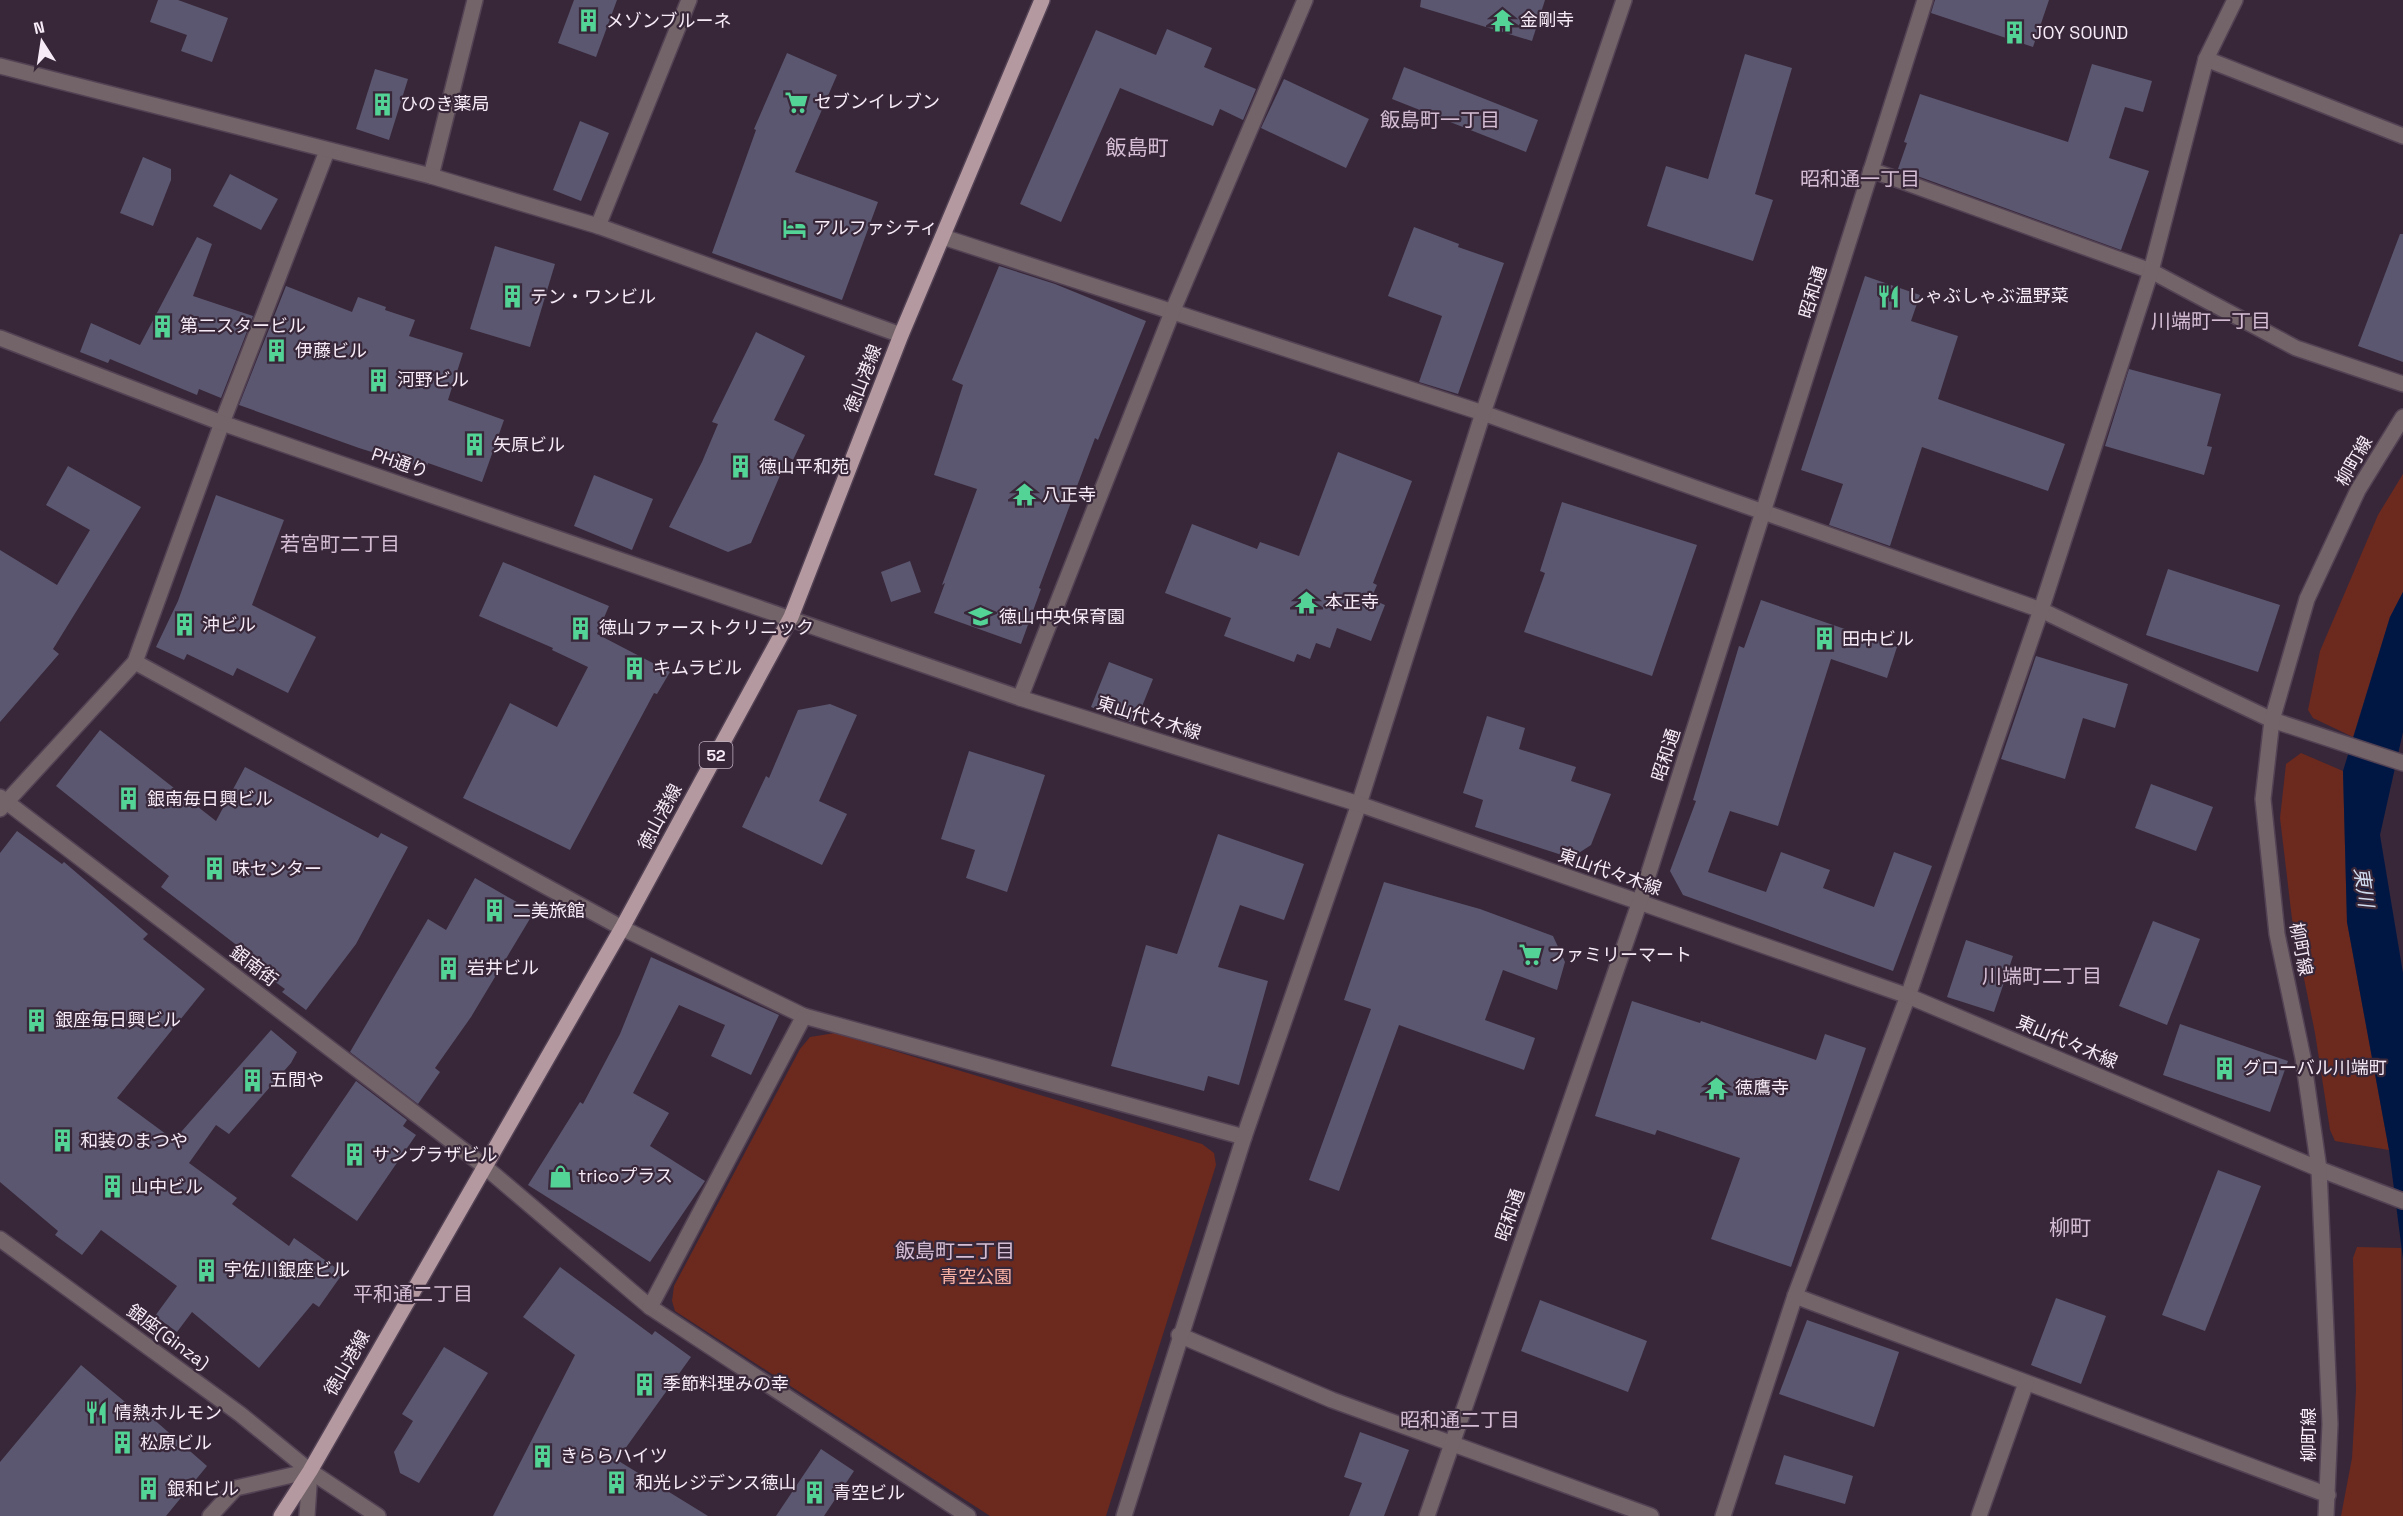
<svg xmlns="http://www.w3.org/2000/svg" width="2403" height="1516" font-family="'Space Grotesk','Noto Sans JP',sans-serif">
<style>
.green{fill:#6c291e}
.water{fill:#001744}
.building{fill:#5b5770}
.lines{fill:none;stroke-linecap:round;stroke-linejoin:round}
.minor-casing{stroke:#534254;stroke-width:18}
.tertiary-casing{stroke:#534254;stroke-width:18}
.primary-casing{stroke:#534254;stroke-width:18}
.minor{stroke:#726468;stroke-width:15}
.tertiary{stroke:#726468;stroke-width:15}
.primary{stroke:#b599a1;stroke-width:15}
.labels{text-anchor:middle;stroke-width:4.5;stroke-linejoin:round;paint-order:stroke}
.shield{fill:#382739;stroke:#beb0be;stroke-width:1.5}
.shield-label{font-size:16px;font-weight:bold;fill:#f7ebf7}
.poi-label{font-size:18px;fill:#f7ebf7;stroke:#382739;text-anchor:start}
.street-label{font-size:18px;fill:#f7ebf7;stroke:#382739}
.park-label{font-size:18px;fill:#fbb3a5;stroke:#382739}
.neighbourhood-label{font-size:20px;fill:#d5bed5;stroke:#382739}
.water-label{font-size:20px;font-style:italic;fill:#d0dcef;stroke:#382739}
.quarter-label{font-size:21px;fill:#d5bed5;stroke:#382739}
</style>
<rect width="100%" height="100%" fill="#382739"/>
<!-- green -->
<g class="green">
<path d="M2403 474V592L2390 617 2353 737 2313 718 2308 710 2320 651 2378 515Z"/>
<path d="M2301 753 2343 771 2347 922 2389 1150 2335 1141 2330 1130 2315 1033 2292 919 2280 818 2286 764Z"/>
<path d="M835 1033 1202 1144 1214 1153 1216 1165 1106 1516H990L675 1311 672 1301 674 1286 800 1049 810 1037Z"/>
<path d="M2357 1247 2401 1248 2403 1516H2341L2352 1458 2356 1390 2353 1258Z"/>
</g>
<!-- water -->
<path class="water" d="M2403 592V732L2380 835 2403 973V1259L2389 1150 2347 922 2343 771 2390 617Z"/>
<!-- building -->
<g class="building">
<path d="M158 0H178L228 18 212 62 181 51 187 35 150 22Z"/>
<path d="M574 0H617L596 57 558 43Z"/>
<path d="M1421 0H1545L1532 41 1420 7Z"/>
<path d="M1935 0H2049L2033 47 1931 13Z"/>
<path d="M1167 29 1212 48 1204 67 1256 89 1243 120 1220 109 1213 126 1120 88 1061 222 1020 204 1096 30 1156 55Z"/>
<path d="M787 53 837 75 795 172 878 202 842 300 712 253 756 130 754 129Z"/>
<path d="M1745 54 1792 68 1755 194 1773 200 1753 261 1647 226 1666 166 1708 179Z"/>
<path d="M2092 64 2152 81 2143 112 2125 107 2109 158 2149 171 2121 250 1898 169 1907 143 1904 142 1920 94 2068 142Z"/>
<path d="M1404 67 1538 120 1526 152 1392 99Z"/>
<path d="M375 69 408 79 389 140 356 129Z"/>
<path d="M1284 79 1369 119 1346 168 1261 128Z"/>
<path d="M580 121 609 133 581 201 553 190Z"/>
<path d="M143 157 171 169V180L153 226 120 213Z"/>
<path d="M230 174 278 199 261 230 213 206Z"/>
<path d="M1414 227 1459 244 1458 247 1504 263 1458 394 1419 382 1442 316 1388 296Z"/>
<path d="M2400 234H2403V362L2358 346Z"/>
<path d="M197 237 212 244 193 296 253 316 221 398 199 389 197 395 110 359 108 363 80 352 91 323 140 345Z"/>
<path d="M495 246 555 264 530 347 470 329Z"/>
<path d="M999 266 1055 284 1146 321 1098 440 1095 438 1039 588 1041 589 1021 644 934 613 945 583 942 585 977 489 934 475 963 385 952 380Z"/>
<path d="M1865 276 1920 295 1911 321 1958 336 1938 399 2065 444 2048 491 1922 447 1890 546 1829 525 1843 484 1801 470Z"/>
<path d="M286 286 352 312 358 297 386 307 385 310 415 320 409 336 463 353 448 400 504 420 482 482 428 463 426 469 359 448 239 405Z"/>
<path d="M756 332 805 356 774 420 805 435 793 460 788 457 751 543 728 552 669 527 702 462 718 424 712 422Z"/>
<path d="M2129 369 2221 394 2207 446 2212 447 2204 475 2105 446Z"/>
<path d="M1338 452 1412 481 1373 583 1377 585 1371 599 1385 605 1371 641 1337 628 1330 648 1316 643 1310 659 1297 654 1294 662 1224 636 1231 618 1165 593 1192 524 1257 549 1260 542 1299 556Z"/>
<path d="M68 466 141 507 53 649 59 654 0 722V550L57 585 90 530 46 505Z"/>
<path d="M594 475 653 499 632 550 574 526Z"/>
<path d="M216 495 284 520 252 605 316 637 288 693 237 668 233 676 187 654 184 660 156 647 178 601Z"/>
<path d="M1562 502 1697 545 1652 676 1524 632 1545 573 1540 571Z"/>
<path d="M910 561 921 592 891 602 881 572Z"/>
<path d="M503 562 609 606 597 634 670 672 657 694 654 693 570 850 463 798 510 703 557 727 588 667 552 650 553 648 479 616Z"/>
<path d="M2168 569 2280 605 2258 672 2146 635Z"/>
<path d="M1761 600 1897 647 1887 678 1831 659 1778 826 1730 811 1708 872 1766 892 1781 852 1830 870 1823 888 1874 907 1894 852 1932 866 1893 971 1683 895 1670 871 1696 801 1693 800 1739 646 1744 648Z"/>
<path d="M2036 656 2128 684 2115 728 2083 718 2065 779 2001 759Z"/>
<path d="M1109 662 1153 679 1135 724 1091 707Z"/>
<path d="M830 704 857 715 819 801 847 814 822 865 742 827 766 776 769 778 798 710Z"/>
<path d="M1487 716 1525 728 1519 749 1576 767 1571 781 1611 794 1591 845 1571 858 1475 827 1483 800 1463 793Z"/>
<path d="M100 730 216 821 245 767 378 838 381 833 408 847 356 944 306 1010 282 992 285 989 252 965 256 960 161 887 169 876 56 786Z"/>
<path d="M969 751 1045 775 1007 892 966 878 975 850 941 839Z"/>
<path d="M2151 784 2213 807 2196 851 2135 828Z"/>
<path d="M17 831 62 864 64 862 148 934 143 939 205 989 117 1098 174 1140 271 1030 297 1052 291 1063 229 1134 216 1125 189 1163 237 1198 232 1204 289 1246 294 1238 343 1273 319 1307 313 1303 259 1368 192 1312 177 1332 155 1316 177 1286 101 1230 82 1255 55 1235 58 1231 0 1182V853Z"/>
<path d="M1218 834 1304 864 1284 920 1240 905 1218 967 1268 981 1239 1085 1208 1076 1204 1091 1111 1066 1146 945 1177 954Z"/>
<path d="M475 878 534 912 471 1017 435 1068 440 1072 418 1104 350 1052 428 919 446 930Z"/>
<path d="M1384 882 1480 909 1553 936 1565 962 1557 990 1503 970 1485 1020 1535 1038 1524 1070 1399 1025 1339 1191 1309 1180 1371 1009 1344 1000Z"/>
<path d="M2153 921 2200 939 2167 1025 2119 1006Z"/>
<path d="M1966 940 2013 956 1994 1012 1947 997Z"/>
<path d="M651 957 779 1015 751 1075 711 1056 725 1025 679 1005 633 1093 669 1113 650 1146 705 1181 650 1262 528 1185 580 1102 583 1104 620 1034Z"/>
<path d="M1632 1001 1700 1023 1701 1021 1816 1060 1825 1034 1866 1048 1791 1267 1711 1239 1740 1158 1657 1130 1655 1135 1595 1116Z"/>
<path d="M2180 1024 2288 1061 2270 1112 2163 1075Z"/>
<path d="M356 1081 407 1120 403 1126 416 1135 357 1221 291 1176Z"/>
<path d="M2218 1170 2261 1186 2205 1331 2162 1315Z"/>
<path d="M560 1267 652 1335 655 1331 691 1357 617 1460 708 1516H493L575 1355 523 1317Z"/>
<path d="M2056 1298 2106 1316 2081 1384 2031 1365Z"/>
<path d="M1540 1300 1647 1341 1628 1392 1521 1351Z"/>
<path d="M1807 1320 1899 1352 1874 1427 1779 1394Z"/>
<path d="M444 1347 488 1373 419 1483 400 1473 394 1452 413 1421 402 1414Z"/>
<path d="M81 1365 131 1407 135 1403 207 1466 166 1516H0V1462Z"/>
<path d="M1360 1432 1409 1450 1384 1516H1349L1362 1483 1344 1477Z"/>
<path d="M821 1449 854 1471 824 1516H776Z"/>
<path d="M1784 1455 1853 1476 1845 1504 1775 1484Z"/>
</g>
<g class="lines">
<defs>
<g id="minor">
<path d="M2206 59 2403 136"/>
<path d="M1871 170 2151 271 2296 348 2403 384"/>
<path d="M431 176 475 0"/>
<path d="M598 226 689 0"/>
<path d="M943 237 1483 413 2041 610 2272 720 2403 763"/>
<path d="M135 662 622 928 804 1016 1244 1137"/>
<path d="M1020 698 1173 310 1305 0"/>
<path d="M0 797 484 1166 650 1307 968 1516"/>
<path d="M0 809 135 662 222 423 327 151"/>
<path d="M2319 1169 2403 1201"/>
<path d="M1795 1296 2328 1495"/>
<path d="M650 1307 804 1016"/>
<path d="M1179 1335 1332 1400 1651 1516"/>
<path d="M210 1516 236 1488 310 1471 307 1516"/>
<path d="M1124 1516 1244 1137 1359 804 1483 413 1624 0"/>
<path d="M1723 1516 1795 1296 1908 996 2041 610 2151 271 2206 59 2235 0"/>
<path d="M1979 1516 2026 1383"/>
</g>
<g id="tertiary">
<path d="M0 66 431 176 598 226 901 335"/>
<path d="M0 338 222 423 1020 698 1359 804 1908 996 2319 1169"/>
<path d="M0 1239 240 1414 310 1471 378 1516"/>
<path d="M1427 1516 1639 904 1925 0"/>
<path d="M2326 1516 2330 1424 2319 1169 2303 1058 2277 934 2263 799 2272 720 2307 599 2358 490 2403 417"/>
</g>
<path id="primary" d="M281 1516 310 1471 622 928 791 617 901 335 1042 0"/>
</defs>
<!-- minor casing -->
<use href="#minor" class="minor-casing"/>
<!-- tertiary casing -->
<use href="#tertiary" class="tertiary-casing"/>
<!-- primary casing -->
<use href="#primary" class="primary-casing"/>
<!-- minor -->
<use href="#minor" class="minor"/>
<!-- tertiary -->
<use href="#tertiary" class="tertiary"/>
<!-- primary -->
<use href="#primary" class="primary"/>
</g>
<!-- icons -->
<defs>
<symbol id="temple-bare" viewBox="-9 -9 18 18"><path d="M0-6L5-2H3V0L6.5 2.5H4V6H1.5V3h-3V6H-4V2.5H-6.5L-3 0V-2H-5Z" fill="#53d396" stroke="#382739" stroke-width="2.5" paint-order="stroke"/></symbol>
<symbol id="building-bare" viewBox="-9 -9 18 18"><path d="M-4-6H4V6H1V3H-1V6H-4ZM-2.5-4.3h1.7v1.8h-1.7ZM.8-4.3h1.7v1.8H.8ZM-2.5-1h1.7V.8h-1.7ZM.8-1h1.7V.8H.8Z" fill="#53d396" stroke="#382739" stroke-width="2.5" paint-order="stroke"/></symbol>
<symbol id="supermarket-bare" viewBox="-9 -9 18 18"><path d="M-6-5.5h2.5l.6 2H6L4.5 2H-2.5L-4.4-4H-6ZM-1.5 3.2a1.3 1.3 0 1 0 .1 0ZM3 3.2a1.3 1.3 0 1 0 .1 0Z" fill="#53d396" stroke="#382739" stroke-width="2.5" paint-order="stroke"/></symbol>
<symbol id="hotel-bare" viewBox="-9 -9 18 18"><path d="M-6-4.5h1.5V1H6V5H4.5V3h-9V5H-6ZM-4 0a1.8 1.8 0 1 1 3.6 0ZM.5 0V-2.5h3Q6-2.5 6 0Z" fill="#53d396" stroke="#382739" stroke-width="2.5" paint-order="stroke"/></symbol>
<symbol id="restaurant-bare" viewBox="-9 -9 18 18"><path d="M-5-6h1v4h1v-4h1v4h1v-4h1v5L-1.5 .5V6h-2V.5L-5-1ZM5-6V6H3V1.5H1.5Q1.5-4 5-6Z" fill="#53d396" stroke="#382739" stroke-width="2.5" paint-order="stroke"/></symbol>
<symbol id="school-bare" viewBox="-9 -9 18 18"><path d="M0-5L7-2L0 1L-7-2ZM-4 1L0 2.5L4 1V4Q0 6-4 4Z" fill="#53d396" stroke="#382739" stroke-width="2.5" paint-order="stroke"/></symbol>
<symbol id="shop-bare" viewBox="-9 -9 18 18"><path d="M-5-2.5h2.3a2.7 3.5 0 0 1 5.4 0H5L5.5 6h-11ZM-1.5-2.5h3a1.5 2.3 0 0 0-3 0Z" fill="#53d396" stroke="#382739" stroke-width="2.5" paint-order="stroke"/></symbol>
</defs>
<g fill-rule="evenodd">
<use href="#temple-bare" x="1486" y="4" width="33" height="33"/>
<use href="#building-bare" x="572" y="4" width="33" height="33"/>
<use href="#building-bare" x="1998" y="16" width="33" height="33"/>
<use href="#supermarket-bare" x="780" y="86" width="33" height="33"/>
<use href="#building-bare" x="366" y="88" width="33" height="33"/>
<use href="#hotel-bare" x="778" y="212" width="33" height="33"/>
<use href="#restaurant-bare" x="1872" y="280" width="33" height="33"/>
<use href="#building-bare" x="496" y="280" width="33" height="33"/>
<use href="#building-bare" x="146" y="310" width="33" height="33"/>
<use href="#building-bare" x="260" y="334" width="33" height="33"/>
<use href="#building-bare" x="362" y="364" width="33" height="33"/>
<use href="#building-bare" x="458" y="428" width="33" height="33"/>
<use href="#building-bare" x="724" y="450" width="33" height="33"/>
<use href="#temple-bare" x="1008" y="478" width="33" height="33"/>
<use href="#temple-bare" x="1290" y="586" width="33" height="33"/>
<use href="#school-bare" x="964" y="600" width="33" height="33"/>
<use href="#building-bare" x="168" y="608" width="33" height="33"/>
<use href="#building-bare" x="564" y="612" width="33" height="33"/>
<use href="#building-bare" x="1808" y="622" width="33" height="33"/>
<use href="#building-bare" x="618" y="652" width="33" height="33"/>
<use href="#building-bare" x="112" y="782" width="33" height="33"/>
<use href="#building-bare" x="198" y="852" width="33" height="33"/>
<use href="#building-bare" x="478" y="894" width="33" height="33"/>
<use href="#supermarket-bare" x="1514" y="938" width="33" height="33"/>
<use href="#building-bare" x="432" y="952" width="33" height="33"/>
<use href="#building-bare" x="20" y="1004" width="33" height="33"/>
<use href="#building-bare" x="2208" y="1052" width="33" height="33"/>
<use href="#building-bare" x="236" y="1064" width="33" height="33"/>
<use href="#temple-bare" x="1700" y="1072" width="33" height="33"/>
<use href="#building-bare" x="46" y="1124" width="33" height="33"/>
<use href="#building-bare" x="338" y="1138" width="33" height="33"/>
<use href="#shop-bare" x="544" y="1160" width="33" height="33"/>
<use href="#building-bare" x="96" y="1170" width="33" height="33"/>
<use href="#building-bare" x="190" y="1254" width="33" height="33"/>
<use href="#building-bare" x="628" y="1368" width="33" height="33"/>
<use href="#restaurant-bare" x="80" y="1396" width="33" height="33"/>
<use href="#building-bare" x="106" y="1426" width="33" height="33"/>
<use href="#building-bare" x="526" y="1440" width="33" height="33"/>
<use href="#building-bare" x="600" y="1466" width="33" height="33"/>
<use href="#building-bare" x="132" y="1472" width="33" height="33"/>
<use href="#building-bare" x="798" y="1476" width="33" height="33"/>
</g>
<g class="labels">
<!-- shield labels -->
<rect class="shield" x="699.5" y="742" width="33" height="26" rx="4.5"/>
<g class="shield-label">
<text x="716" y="761">52</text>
</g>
<!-- poi labels -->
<g class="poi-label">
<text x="1520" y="26">金剛寺</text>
<text x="606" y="27">メゾンブルーネ</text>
<text x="2032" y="39">JOY SOUND</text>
<text x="814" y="108">セブンイレブン</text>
<text x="400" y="110">ひのき薬局</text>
<text x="813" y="234">アルファシティ</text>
<text x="1907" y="302">しゃぶしゃぶ温野菜</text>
<text x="530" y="303">テン・ワンビル</text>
<text x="180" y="332">第二スタービル</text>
<text x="295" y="357">伊藤ビル</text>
<text x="397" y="386">河野ビル</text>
<text x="493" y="451">矢原ビル</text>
<text x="759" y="473">徳山平和苑</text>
<text x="1042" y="501">八正寺</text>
<text x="1325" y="608">本正寺</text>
<text x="999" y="623">徳山中央保育園</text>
<text x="202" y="631">沖ビル</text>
<text x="599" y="634">徳山ファーストクリニック</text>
<text x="1842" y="645">田中ビル</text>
<text x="653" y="674">キムラビル</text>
<text x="147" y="805">銀南毎日興ビル</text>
<text x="232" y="875">味センター</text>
<text x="513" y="917">二美旅館</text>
<text x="1548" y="961">ファミリーマート</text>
<text x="467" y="974">岩井ビル</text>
<text x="55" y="1026">銀座毎日興ビル</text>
<text x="2243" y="1074">グローバル川端町</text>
<text x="270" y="1086">五間や</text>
<text x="1735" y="1094">徳鷹寺</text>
<text x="80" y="1147">和装のまつや</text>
<text x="372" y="1161">サンプラザビル</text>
<text x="578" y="1182">tricoプラス</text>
<text x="131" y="1193">山中ビル</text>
<text x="224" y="1276">宇佐川銀座ビル</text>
<text x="663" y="1390">季節料理みの幸</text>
<text x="114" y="1419">情熱ホルモン</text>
<text x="140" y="1449">松原ビル</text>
<text x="560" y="1462">きららハイツ</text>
<text x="635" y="1489">和光レジデンス徳山</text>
<text x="167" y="1495">銀和ビル</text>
<text x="833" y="1499">青空ビル</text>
</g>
<!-- street labels -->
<g class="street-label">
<text transform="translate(1813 292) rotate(-73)" y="6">昭和通</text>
<text transform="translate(863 379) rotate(-69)" y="6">徳山港線</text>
<text transform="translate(2354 461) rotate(-60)" y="6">柳町線</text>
<text transform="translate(400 463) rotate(19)" y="6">PH通り</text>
<text transform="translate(1149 718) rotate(17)" y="6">東山代々木線</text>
<text transform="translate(1666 755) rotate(-72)" y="6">昭和通</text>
<text transform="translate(660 817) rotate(-62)" y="6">徳山港線</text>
<text transform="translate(1610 872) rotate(19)" y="6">東山代々木線</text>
<text transform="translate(2301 949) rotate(79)" y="6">柳町線</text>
<text transform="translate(254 966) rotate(37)" y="6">銀南街</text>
<text transform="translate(2067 1042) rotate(23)" y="6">東山代々木線</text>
<text transform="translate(1510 1215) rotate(-71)" y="6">昭和通</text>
<text transform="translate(168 1337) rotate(36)" y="6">銀座(Ginza)</text>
<text transform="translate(347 1363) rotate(-60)" y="6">徳山港線</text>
<text transform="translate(2309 1435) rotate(-90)" y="6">柳町線</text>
</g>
<!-- park labels -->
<g class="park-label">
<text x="976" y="1283">青空公園</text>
</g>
<!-- neighbourhood labels -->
<g class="neighbourhood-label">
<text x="1440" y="127">飯島町一丁目</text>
<text x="1860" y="186">昭和通一丁目</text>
<text x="2211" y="328">川端町一丁目</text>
<text x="340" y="551">若宮町二丁目</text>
<text x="2042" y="983">川端町二丁目</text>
<text x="955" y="1258">飯島町二丁目</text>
<text x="413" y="1301">平和通二丁目</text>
<text x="1460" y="1427">昭和通二丁目</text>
</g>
<!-- water labels -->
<g class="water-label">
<text transform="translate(2364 887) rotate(82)" y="7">東川</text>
</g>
<!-- quarter labels -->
<g class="quarter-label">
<text x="1137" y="155">飯島町</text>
<text x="2070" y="1235">柳町</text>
</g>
</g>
<!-- north arrow -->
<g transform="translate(42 42) rotate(348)" stroke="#382739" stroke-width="4.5" paint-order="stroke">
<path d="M0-4.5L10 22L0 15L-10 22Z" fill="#f7ebf7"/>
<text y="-9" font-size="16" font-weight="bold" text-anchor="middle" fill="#f7ebf7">N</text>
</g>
</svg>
